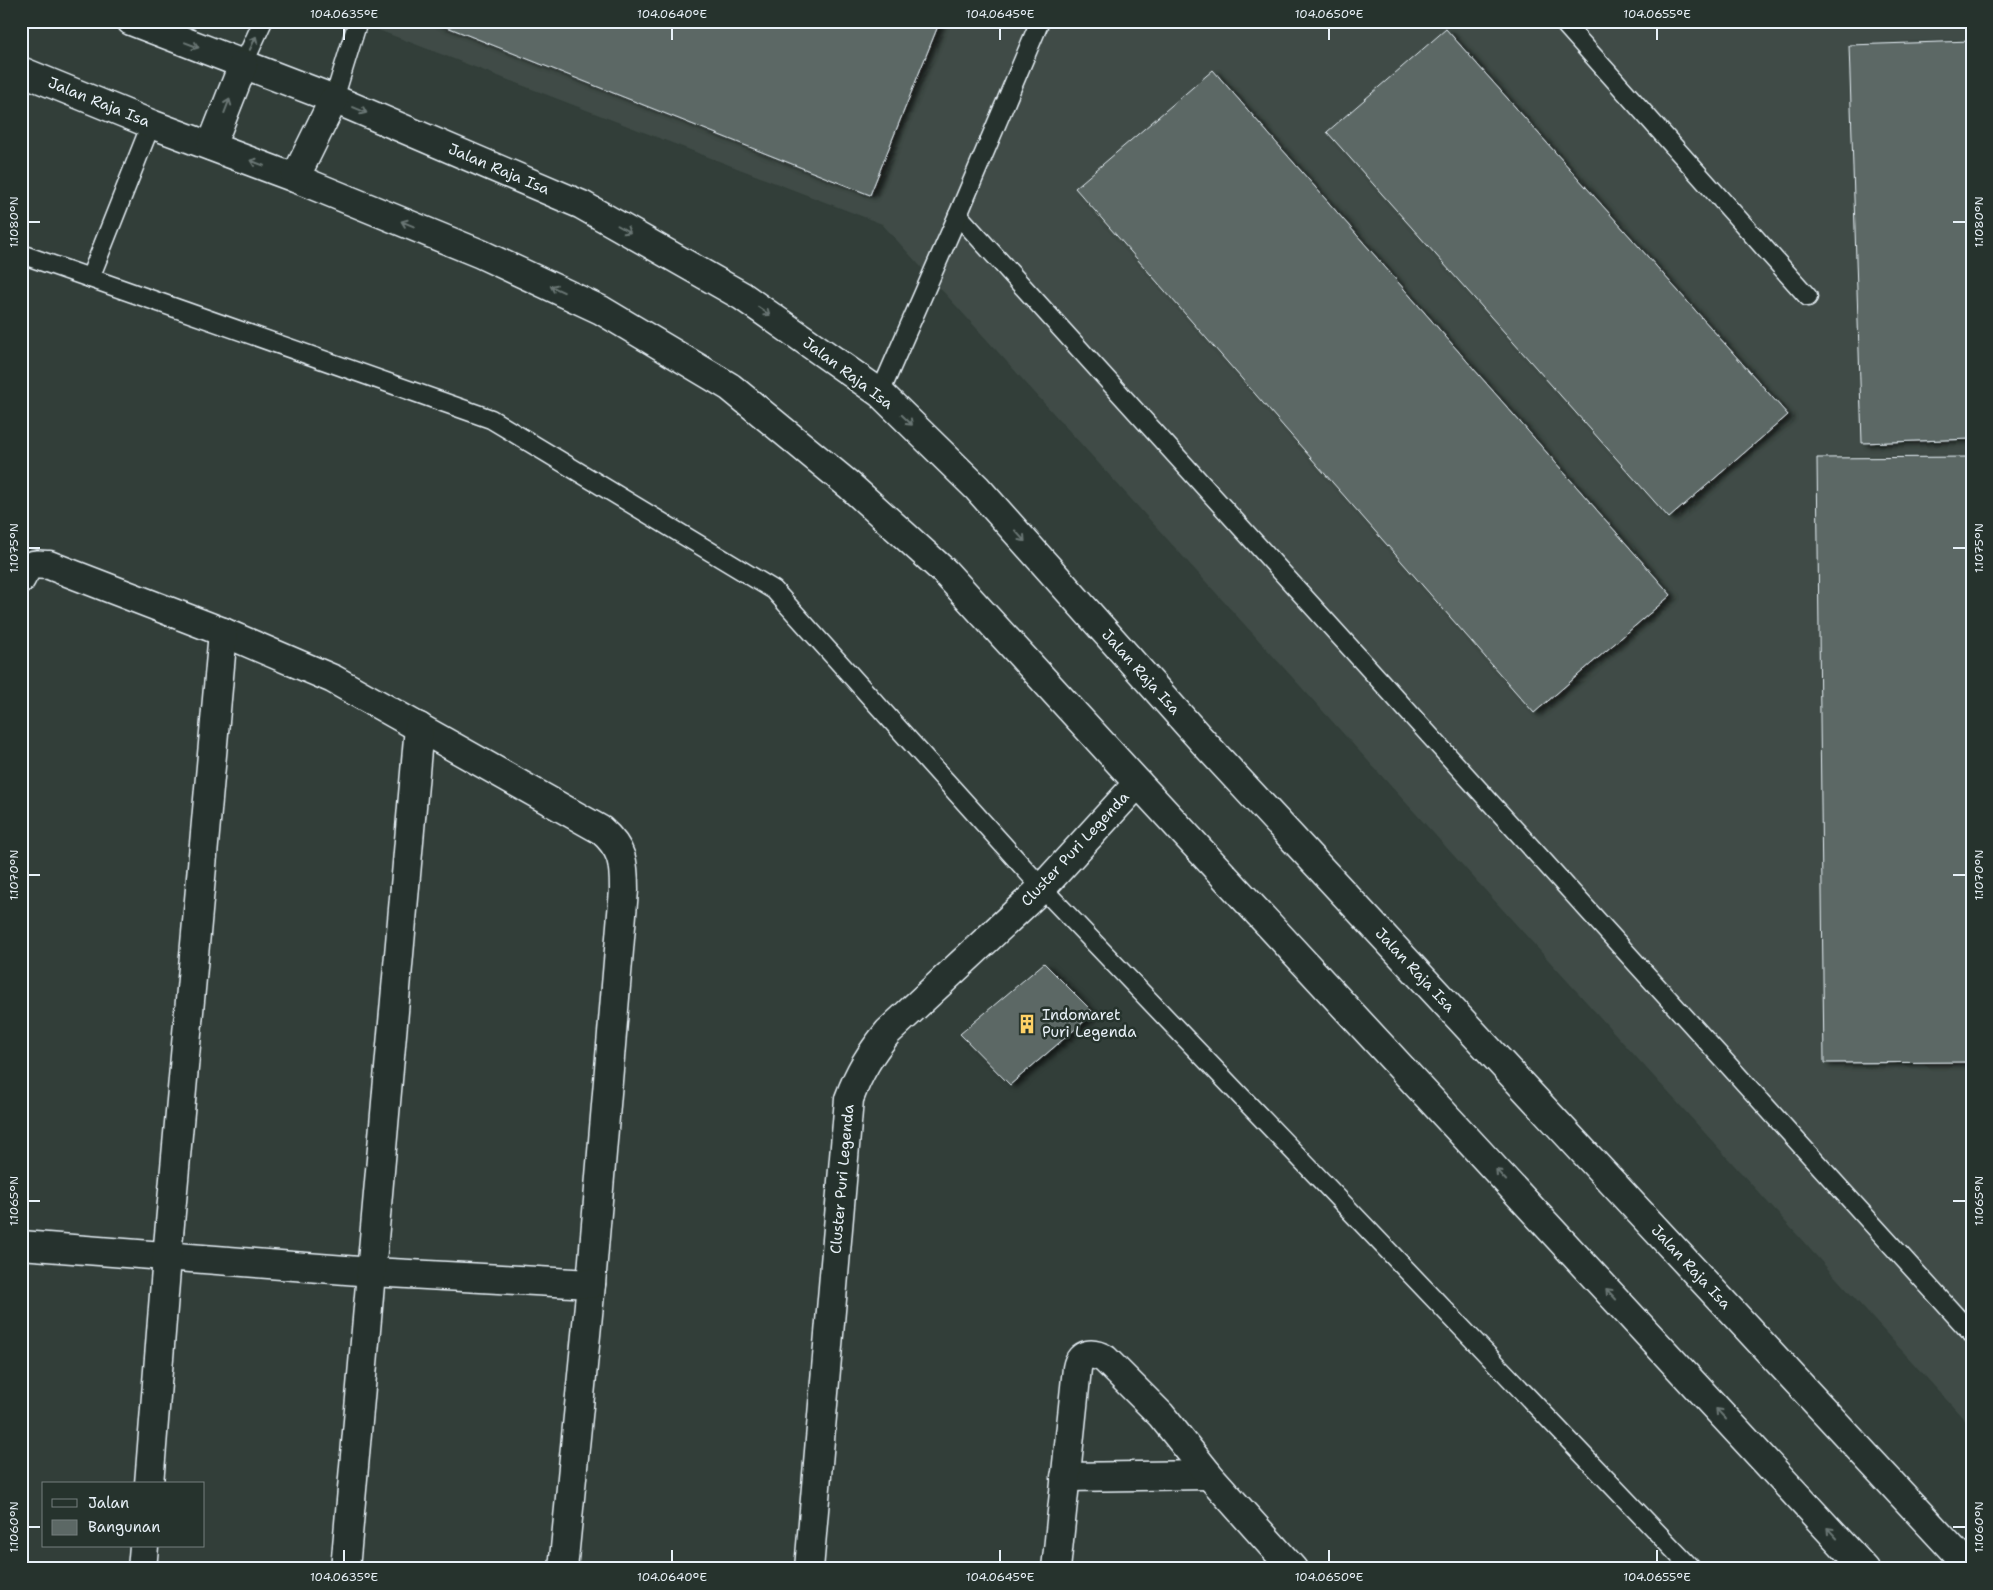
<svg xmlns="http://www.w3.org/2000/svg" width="1993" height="1590" font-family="'Shantell Sans',sans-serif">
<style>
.built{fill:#3f4b46}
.building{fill:#5c6865;stroke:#e8f1f8;filter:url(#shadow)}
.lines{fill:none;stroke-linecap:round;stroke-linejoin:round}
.service-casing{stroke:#e8f1f8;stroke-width:21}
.minor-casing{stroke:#e8f1f8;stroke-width:31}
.secondary-casing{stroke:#e8f1f8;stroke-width:31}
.service{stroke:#26332d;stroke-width:18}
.minor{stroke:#26332d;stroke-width:28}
.secondary{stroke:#26332d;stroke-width:28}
.oneway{stroke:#6a7674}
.ticks{fill:none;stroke:#e8f1f8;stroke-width:2}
.labels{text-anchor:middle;stroke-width:5;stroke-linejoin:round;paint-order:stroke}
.street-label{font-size:15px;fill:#e8f1f8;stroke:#26332d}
.poi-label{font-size:15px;fill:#e8f1f8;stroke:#26332d;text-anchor:start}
.neatline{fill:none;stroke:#e8f1f8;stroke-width:2}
.ticks-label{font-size:12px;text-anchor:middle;fill:#e8f1f8}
</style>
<defs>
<filter id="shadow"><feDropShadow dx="5.5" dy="3" stdDeviation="2.5" flood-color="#0009"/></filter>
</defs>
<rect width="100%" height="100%" fill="#323e39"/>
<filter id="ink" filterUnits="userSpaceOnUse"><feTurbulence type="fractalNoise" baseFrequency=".02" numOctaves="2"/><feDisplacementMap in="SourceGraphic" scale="10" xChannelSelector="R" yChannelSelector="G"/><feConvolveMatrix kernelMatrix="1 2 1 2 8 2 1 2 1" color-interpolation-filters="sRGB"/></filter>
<g filter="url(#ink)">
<!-- built -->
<path class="built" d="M355 21H1972V1428L882 224Z"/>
<!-- building -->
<g class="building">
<path d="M432 21H940L870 195Z"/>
<path d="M1446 29 1788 415 1669 518 1327 132Z"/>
<path d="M1972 41V439L1862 443 1849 45Z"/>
<path d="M1213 70 1671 595 1534 713 1075 188Z"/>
<path d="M1972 457V1062L1824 1063 1817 458Z"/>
<path d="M1044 963 1094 1013 1010 1085 960 1034Z"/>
</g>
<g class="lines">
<defs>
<g id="service">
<path d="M1562 21 1808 297"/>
<path d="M243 65 263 21"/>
<path d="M334 99 358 21"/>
<path d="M151 124 90 278 491 419 774 590 1042 888 1692 1569"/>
<path d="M958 215 1972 1334"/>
<path d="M21 254 90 278"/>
<path d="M880 393 958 215 1040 21"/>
</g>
<g id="minor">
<path d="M21 579C29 563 32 564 49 565L223 632 333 679 601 830C623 849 624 863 624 890L591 1284 563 1569"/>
<path d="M21 1245 372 1272 591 1284"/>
<path d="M1065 1477 1209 1475"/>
<path d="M149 1484 167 1257 223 632"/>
<path d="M142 1569 144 1546"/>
<path d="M345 1569 419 727"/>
<path d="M809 1569 849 1099C859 1072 870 1054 888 1032L1042 888 1138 783"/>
<path d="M1056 1569 1077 1368C1080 1352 1093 1352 1105 1359L1161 1415 1209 1475 1293 1569"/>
</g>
<g id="secondary">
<path d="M131 21 334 99 582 205 742 296 880 393 977 488 1206 745 1971 1569"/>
<path d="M21 71 151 124 295 178 481 254 601 310 730 387 849 485 945 572 1138 783 1865 1569"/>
<path d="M211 146 243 65"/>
<path d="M295 178 334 99"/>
</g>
</defs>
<!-- service casing -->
<use href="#service" class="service-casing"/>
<!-- minor casing -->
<use href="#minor" class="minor-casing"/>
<!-- secondary casing -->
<use href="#secondary" class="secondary-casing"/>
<!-- service -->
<use href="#service" class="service"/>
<!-- minor -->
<use href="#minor" class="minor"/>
<!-- secondary -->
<use href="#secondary" class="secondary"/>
</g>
<!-- one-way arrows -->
<defs><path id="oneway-shaft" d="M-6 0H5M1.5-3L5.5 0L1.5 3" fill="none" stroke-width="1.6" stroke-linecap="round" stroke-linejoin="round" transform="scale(1.25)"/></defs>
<g class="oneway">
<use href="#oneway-shaft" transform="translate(253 43) rotate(-65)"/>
<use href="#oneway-shaft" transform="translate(192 45) rotate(21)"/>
<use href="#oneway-shaft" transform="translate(227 106) rotate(-69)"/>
<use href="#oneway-shaft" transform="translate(360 110) rotate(23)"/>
<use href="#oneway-shaft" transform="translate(257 163) rotate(-159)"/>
<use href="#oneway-shaft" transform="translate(408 224) rotate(-158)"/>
<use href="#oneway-shaft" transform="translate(624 229) rotate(30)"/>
<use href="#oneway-shaft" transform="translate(557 289) rotate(-155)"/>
<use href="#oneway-shaft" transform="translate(764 311) rotate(35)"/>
<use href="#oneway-shaft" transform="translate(907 420) rotate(44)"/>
<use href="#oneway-shaft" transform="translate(1020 536) rotate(48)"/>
<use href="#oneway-shaft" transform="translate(1501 1175) rotate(-133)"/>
<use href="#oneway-shaft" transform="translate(1611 1294) rotate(-133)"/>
<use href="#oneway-shaft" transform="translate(1721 1414) rotate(-133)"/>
<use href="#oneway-shaft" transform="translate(1832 1533) rotate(-133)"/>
</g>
</g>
<!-- ticks -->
<path class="ticks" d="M344 28V40M672 28V40M1000 28V40M1329 28V40M1657 28V40M28 222H40M1953 222H1966M28 548H40M1953 548H1966M28 875H40M1953 875H1966M28 1201H40M1953 1201H1966M28 1527H40M1953 1527H1966M344 1550V1562M672 1550V1562M1000 1550V1562M1329 1550V1562M1657 1550V1562"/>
<!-- icons -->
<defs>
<symbol id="building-bare" viewBox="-9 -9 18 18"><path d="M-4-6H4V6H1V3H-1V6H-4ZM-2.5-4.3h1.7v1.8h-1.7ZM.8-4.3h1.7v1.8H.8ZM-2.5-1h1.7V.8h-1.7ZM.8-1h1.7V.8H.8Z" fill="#ffd166" stroke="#26332d" stroke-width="2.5" paint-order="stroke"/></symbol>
</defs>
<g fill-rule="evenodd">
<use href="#building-bare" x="1013" y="1010" width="28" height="28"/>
</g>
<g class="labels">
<!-- street labels -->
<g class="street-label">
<text transform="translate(99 102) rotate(22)" y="5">Jalan Raja Isa</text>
<text transform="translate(499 169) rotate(23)" y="5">Jalan Raja Isa</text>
<text transform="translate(848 373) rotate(37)" y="5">Jalan Raja Isa</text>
<text transform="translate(1141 672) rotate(48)" y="5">Jalan Raja Isa</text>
<text transform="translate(1075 849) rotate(-47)" y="5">Cluster Puri Legenda</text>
<text transform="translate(1415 970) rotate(47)" y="5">Jalan Raja Isa</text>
<text transform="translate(842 1179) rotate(-85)" y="5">Cluster Puri Legenda</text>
<text transform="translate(1691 1267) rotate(47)" y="5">Jalan Raja Isa</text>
</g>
<!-- poi labels -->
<g class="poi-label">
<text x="1042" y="1020">Indomaret<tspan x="1042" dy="17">Puri Legenda</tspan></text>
</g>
</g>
<!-- margin -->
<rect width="1993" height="1590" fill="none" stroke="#26332d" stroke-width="55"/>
<!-- legend -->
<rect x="42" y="1482" width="162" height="65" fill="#26332d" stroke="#747f7e"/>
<rect x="52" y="1499" width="25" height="8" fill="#26332d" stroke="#747f7e"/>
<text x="88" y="1508" font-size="15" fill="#e8f1f8">Jalan</text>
<rect x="52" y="1520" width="25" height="15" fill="#5c6865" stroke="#747f7e"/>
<text x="88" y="1532" font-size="15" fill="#e8f1f8">Bangunan</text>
<rect x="28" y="28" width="1938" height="1534" class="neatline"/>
<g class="ticks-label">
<text x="344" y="18">104.0635°E</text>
<text x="672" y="18">104.0640°E</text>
<text x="1000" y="18">104.0645°E</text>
<text x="1329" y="18">104.0650°E</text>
<text x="1657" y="18">104.0655°E</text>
<text transform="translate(14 222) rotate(-90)" y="4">1.1080°N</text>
<text transform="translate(1979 222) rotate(-90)" y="4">1.1080°N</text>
<text transform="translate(14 548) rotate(-90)" y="4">1.1075°N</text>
<text transform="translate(1979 548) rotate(-90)" y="4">1.1075°N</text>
<text transform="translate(14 875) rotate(-90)" y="4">1.1070°N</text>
<text transform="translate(1979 875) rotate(-90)" y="4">1.1070°N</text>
<text transform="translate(14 1201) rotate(-90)" y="4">1.1065°N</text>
<text transform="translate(1979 1201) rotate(-90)" y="4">1.1065°N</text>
<text transform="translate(14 1527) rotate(-90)" y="4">1.1060°N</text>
<text transform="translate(1979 1527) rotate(-90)" y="4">1.1060°N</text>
<text x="344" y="1581">104.0635°E</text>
<text x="672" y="1581">104.0640°E</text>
<text x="1000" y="1581">104.0645°E</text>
<text x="1329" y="1581">104.0650°E</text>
<text x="1657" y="1581">104.0655°E</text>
</g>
</svg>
